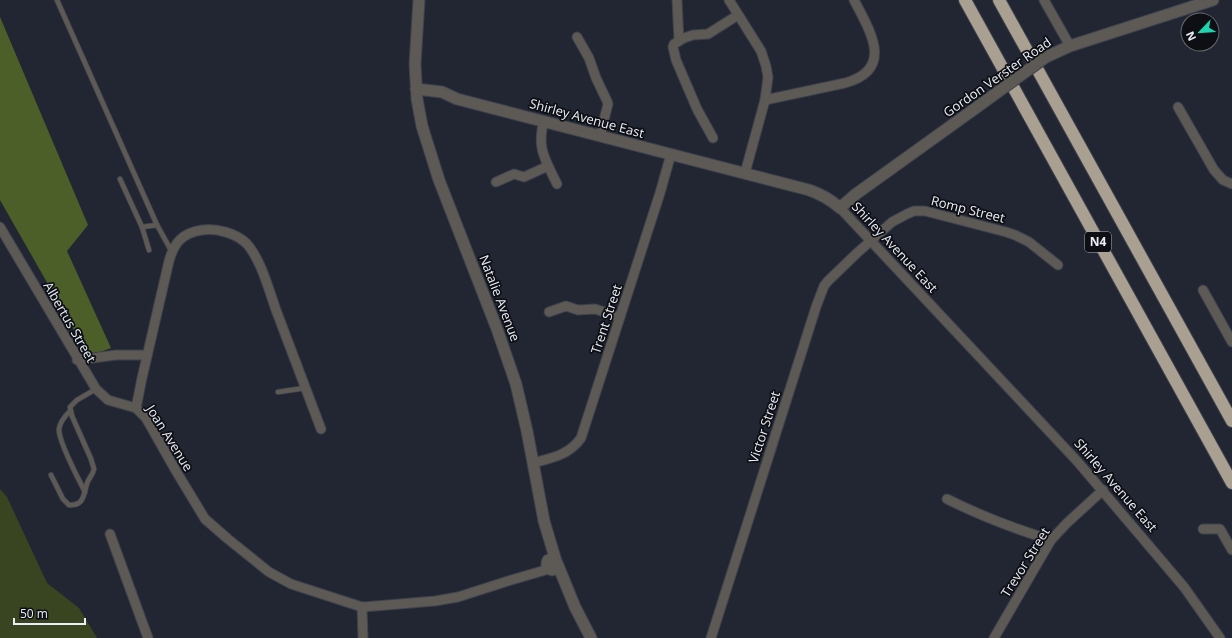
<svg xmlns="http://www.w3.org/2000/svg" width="1232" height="638" font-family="'Open Sans',sans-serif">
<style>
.green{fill:#394520}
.forest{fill:#4d5f28}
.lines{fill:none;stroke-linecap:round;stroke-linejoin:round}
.service-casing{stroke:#3d424d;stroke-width:6}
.minor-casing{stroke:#3d424d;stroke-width:11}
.tertiary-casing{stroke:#3d424d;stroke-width:13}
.motorway-casing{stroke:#3d424d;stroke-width:14}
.service{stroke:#5d5954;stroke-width:4.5}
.minor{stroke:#5d5954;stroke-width:9}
.tertiary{stroke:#5d5954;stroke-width:11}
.motorway{stroke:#aaa092;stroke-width:12}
.tertiary-bridge-casing{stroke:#3d424d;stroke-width:13;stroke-linecap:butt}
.tertiary-bridge{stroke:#5d5954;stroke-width:11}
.labels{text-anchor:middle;stroke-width:3.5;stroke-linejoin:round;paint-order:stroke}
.shield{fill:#0d0f14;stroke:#a8abb2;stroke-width:1}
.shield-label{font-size:12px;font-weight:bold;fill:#ebeef6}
.street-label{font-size:13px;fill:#ebeef6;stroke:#0d0f14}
</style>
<rect width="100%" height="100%" fill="#212632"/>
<!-- green -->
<path class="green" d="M0 489 7 497 47 583 79 608 97 638H0Z"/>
<!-- forest -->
<path class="forest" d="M0 17 88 225 67 251 111 348 89 356 0 200Z"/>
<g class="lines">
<defs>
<g id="service">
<path d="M57 0 157 225 172 252"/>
<path d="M120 179 142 227 157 225"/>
<path d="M142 227 149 250"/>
<path d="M278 392 305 388"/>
<path d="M70 411C65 416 60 422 59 429 58 441 79 480 85 492"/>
<path d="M51 475 63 499 69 505C86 506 83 492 88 481 90 477 93 474 94 469L91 459 72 416 70 407 77 400 96 389"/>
</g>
<g id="minor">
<path d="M677 0 679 41"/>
<path d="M729 0 761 51 766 66 768 77 765 100 745 173"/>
<path d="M1044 0 1070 46"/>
<path d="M577 37 589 58 596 78 607 101 608 104 600 136"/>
<path d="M765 100 845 83C895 69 870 31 854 0"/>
<path d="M1178 107 1214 170 1223 180 1232 184"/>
<path d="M544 121C536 148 546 161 557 184"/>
<path d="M713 138 697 109 676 60 673 47 674 44 684 38 693 35 708 34 738 15"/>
<path d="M496 182 514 174 524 177 548 166"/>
<path d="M840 208 1077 461 1184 587 1220 638"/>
<path d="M0 227 96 389 108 400 136 408 146 418 176 471 205 519 228 539 269 572 291 584 362 607 375 606 435 601 458 597 508 581 549 569"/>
<path d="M1203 290 1232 342"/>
<path d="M549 312 566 306 578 310 595 309 620 317"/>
<path d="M77 360 116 355H147"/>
<path d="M136 408 142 378 169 261C174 243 182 233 202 230 217 228 236 233 247 244 261 260 269 290 276 310 291 350 306 390 321 429"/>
<path d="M533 463C552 458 569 455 581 438L660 193 671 154"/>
<path d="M947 499C981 516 1015 529 1051 540"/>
<path d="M1203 529H1220L1232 550"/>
<path d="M110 534 148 638"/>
<path d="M362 607 363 638"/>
<path d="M711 638 816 307 824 286 828 281 857 253 892 222 907 214 914 211H925L1006 232 1015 235 1029 242 1058 265"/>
<path d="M994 638 1051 540 1067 523 1103 490"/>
</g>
<g id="tertiary">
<path d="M419 0 415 64 417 99 422 126 439 180 497 329 516 384 527 431 544 521 556 561"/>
<path d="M1046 57 1070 46 1213 0"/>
<path d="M416 89 442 92 457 99 511 113 809 190C821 194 830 199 840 208L856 194 973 110"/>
<path d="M557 565 556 569 552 570 547 568V563L548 560 552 559 557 563 575 607 591 638"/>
</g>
<g id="motorway">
<path d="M965 0 1232 483"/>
<path d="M999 0 1232 421"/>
</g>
</defs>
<!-- service casing -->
<use href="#service" class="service-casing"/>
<!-- minor casing -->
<use href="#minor" class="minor-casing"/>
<!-- tertiary casing -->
<use href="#tertiary" class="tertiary-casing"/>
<!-- motorway casing -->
<use href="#motorway" class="motorway-casing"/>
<!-- service -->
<use href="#service" class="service"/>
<!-- minor -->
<use href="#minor" class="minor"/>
<!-- tertiary -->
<use href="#tertiary" class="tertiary"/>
<!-- motorway -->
<use href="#motorway" class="motorway"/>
<defs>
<path id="tertiary-bridge" d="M973 110 1046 57"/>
</defs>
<!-- tertiary-bridge casing -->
<use href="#tertiary-bridge" class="tertiary-bridge-casing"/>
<!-- tertiary-bridge -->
<use href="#tertiary-bridge" class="tertiary-bridge"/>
</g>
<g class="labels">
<!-- shield labels -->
<rect class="shield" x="1085" y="232" width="26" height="20" rx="3"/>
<g class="shield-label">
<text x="1098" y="246">N4</text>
</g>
<!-- street labels -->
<g class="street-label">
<text transform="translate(997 77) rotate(-35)" y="5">Gordon Verster Road</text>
<text transform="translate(587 118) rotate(15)" y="5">Shirley Avenue East</text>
<text transform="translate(968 209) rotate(14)" y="5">Romp Street</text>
<text transform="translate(895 247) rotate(47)" y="5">Shirley Avenue East</text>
<text transform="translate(500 298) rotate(69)" y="5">Natalie Avenue</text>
<text transform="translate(606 319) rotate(-72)" y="5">Trent Street</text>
<text transform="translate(70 322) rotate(60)" y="5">Albertus Street</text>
<text transform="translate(764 427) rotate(-72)" y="5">Victor Street</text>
<text transform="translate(170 438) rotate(58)" y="5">Joan Avenue</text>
<text transform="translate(1116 485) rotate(49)" y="5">Shirley Avenue East</text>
<text transform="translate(1025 562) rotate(-58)" y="5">Trevor Street</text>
</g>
</g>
<!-- north arrow -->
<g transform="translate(1200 32) rotate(245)"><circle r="19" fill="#0d0f14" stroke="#66686e"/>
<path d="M0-3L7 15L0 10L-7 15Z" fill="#1ed5b0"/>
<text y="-6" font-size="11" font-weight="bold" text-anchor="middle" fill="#ebeef6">N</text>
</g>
<!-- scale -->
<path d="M14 618v6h71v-6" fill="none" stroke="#ebeef6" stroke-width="2"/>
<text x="20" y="618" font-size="12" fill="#ebeef6" stroke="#0d0f14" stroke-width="3" paint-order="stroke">50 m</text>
</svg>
